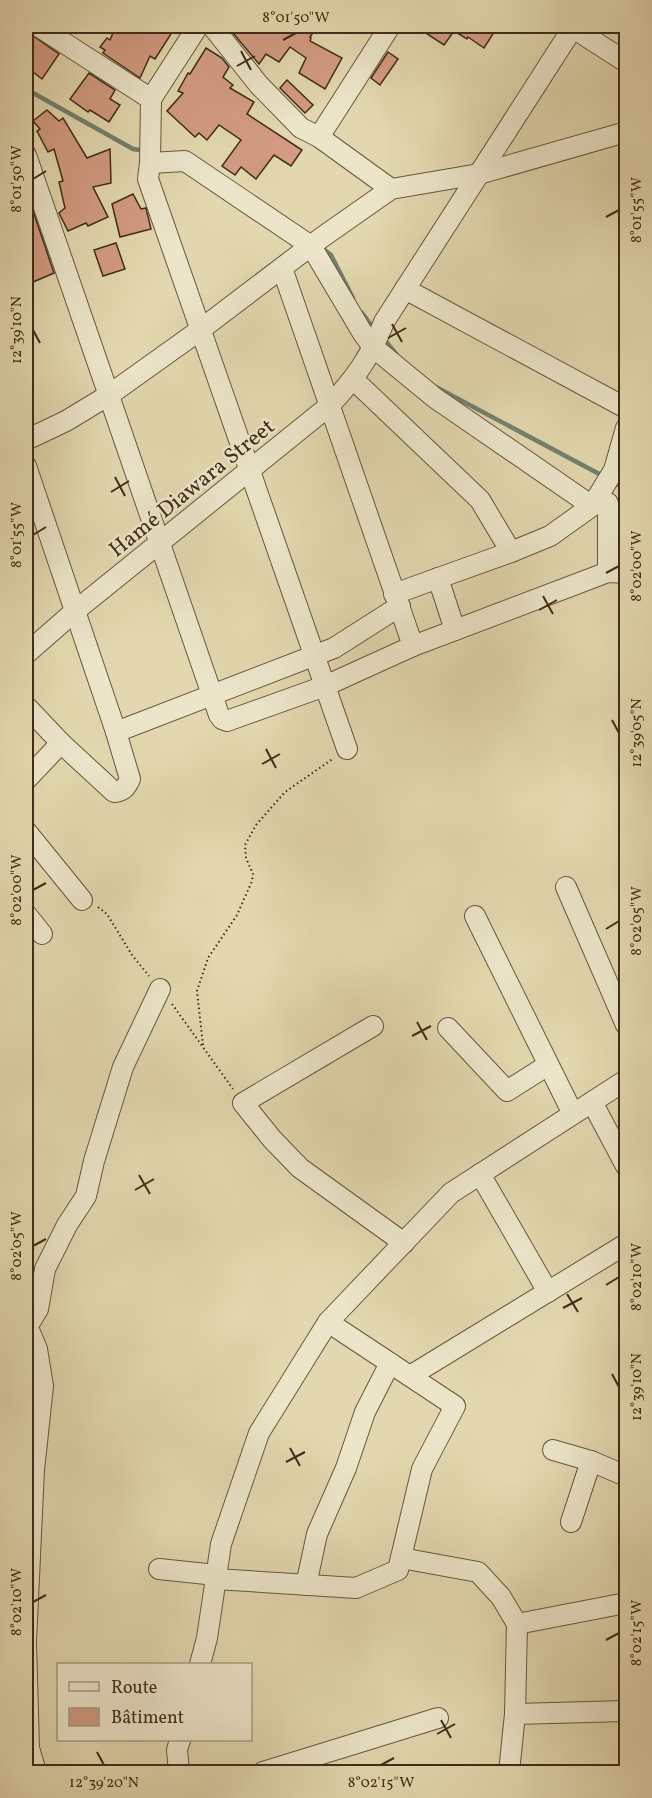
<svg xmlns="http://www.w3.org/2000/svg" width="652" height="1798" font-family="Vollkorn,serif">
<style>
.lines{fill:none;stroke-linecap:round;stroke-linejoin:round}
.stream{stroke:#73816e;stroke-width:4.5}
.building{fill:#d29b82;stroke:#402c18;stroke-width:1.5}
.minor-casing{stroke:#68573e;stroke-width:22}
.path{stroke:#402c18;stroke-width:2;stroke-dasharray:1.5 3;stroke-linecap:butt}
.minor{stroke:#ece5ca;stroke-width:20}
.ticks{fill:none;stroke:#402c18;stroke-width:2}
.labels{text-anchor:middle;stroke-width:5;stroke-linejoin:round;paint-order:stroke}
.street-label{font-size:22px;fill:#402c18;stroke:#ece5ca}
.neatline{fill:none;stroke:#402c18;stroke-width:2}
.ticks-label{font-size:15px;text-anchor:middle;fill:#402c18}
</style>
<rect width="100%" height="100%" fill="#e2d7ae"/>
<filter id="stains"><feTurbulence type="fractalNoise" baseFrequency=".00333" numOctaves="4"/><feColorMatrix values="0 0 0 0 .2 0 0 0 0 .09 0 0 0 0 .02 0 0 0 .5 -.17"/></filter>
<radialGradient id="worn" r=".72"><stop offset=".6" stop-color="#630" stop-opacity="0"/><stop offset="1" stop-color="#630" stop-opacity=".3"/></radialGradient>
<g class="lines">
<!-- stream -->
<g class="stream">
<path d="M26 89 133 149 147 151"/>
<path d="M321 247 331 255 353 298"/>
<path d="M362 313 375 330"/>
<path d="M383 338 397 355"/>
<path d="M436 387 603 476"/>
<path d="M613 482 626 489"/>
</g>
</g>
<!-- building -->
<g class="building">
<path d="M116 26H176L155 59 150 56 140 78 103 53 105 50 100 47 107 38 110 40Z"/>
<path d="M227 26H318L310 37 311 38 310 41 342 58 325 89 299 73 306 58 290 47 279 62 266 54 259 64Z"/>
<path d="M415 26H498L484 48 468 37 467 39 454 31 444 45Z"/>
<path d="M29 33 59 54 42 79 27 67 32 59 26 56V39Z"/>
<path d="M206 48 222 58 229 67 223 77 233 85 230 88 254 102 247 114 302 150 291 166 274 155 256 179 241 167 235 175 222 166 241 140 219 125 207 140 199 133 195 137 167 111 183 93 178 91 188 73 190 74Z"/>
<path d="M388 52 398 59 380 85 371 78Z"/>
<path d="M89 73 115 90 110 99 120 105 109 122 90 110 88 112 70 99Z"/>
<path d="M287 80 313 105 305 113 280 88Z"/>
<path d="M47 110 59 121 63 118 87 158 110 149 111 183 93 187 108 217 88 226 86 223 68 231 59 213 65 208 59 182 63 181 54 149 48 152 37 131 40 129 33 121Z"/>
<path d="M26 190 54 273 26 285Z"/>
<path d="M133 194 141 209 146 208 151 229 120 237 112 204Z"/>
<path d="M116 243 125 269 103 276 94 250Z"/>
</g>
<g class="lines">
<defs>
<g id="minor">
<path d="M38 26 151 99"/>
<path d="M198 26 151 99 150 163 148 179 347 749"/>
<path d="M212 26 259 85 301 128 319 137 391 189"/>
<path d="M570 26 626 62"/>
<path d="M319 137 390 26"/>
<path d="M26 155 219 715 222 719 227 721 325 686 413 646 608 572 626 573"/>
<path d="M150 163 185 161 311 246 362 332 373 347 435 398 592 506"/>
<path d="M282 268 413 646"/>
<path d="M405 289 626 408"/>
<path d="M354 380 480 500 511 552"/>
<path d="M26 440 66 421 109 395 200 330 321 238 391 189 479 174 626 132"/>
<path d="M26 466 116 732 130 779C126 788 123 791 114 792L61 743 26 706"/>
<path d="M608 503V572"/>
<path d="M438 578 455 630"/>
<path d="M394 594 511 552 550 536 592 506 614 470 626 428"/>
<path d="M26 654 75 611 329 406C354 380 371 356 384 322L574 26"/>
<path d="M116 732 334 648 400 606"/>
<path d="M26 780 61 743"/>
<path d="M26 831 82 900"/>
<path d="M566 887 626 1025"/>
<path d="M26 914 42 934"/>
<path d="M475 916 573 1114"/>
<path d="M373 1026 243 1103 272 1139 300 1168 404 1243"/>
<path d="M448 1028 507 1091 548 1065"/>
<path d="M592 1102 626 1166"/>
<path d="M480 1174 548 1292"/>
<path d="M26 1323 37 1349 43 1386 34 1470 26 1642 29 1748 36 1772"/>
<path d="M27 1327 38 1309 45 1269 67 1225 86 1196 94 1161 123 1067 160 989"/>
<path d="M410 1376 626 1244"/>
<path d="M553 1450 591 1461 626 1476"/>
<path d="M571 1522 591 1461"/>
<path d="M401 1558 478 1572 501 1597 517 1624 515 1714 509 1772"/>
<path d="M159 1569 216 1575"/>
<path d="M216 1579 356 1588 398 1570 422 1469 455 1406 328 1322"/>
<path d="M306 1585 317 1534 346 1468 365 1412 390 1363"/>
<path d="M517 1624 626 1603"/>
<path d="M200 1664 207 1638 221 1544 259 1433 328 1322 451 1193 626 1080"/>
<path d="M515 1714 626 1711"/>
<path d="M179 1772 177 1750 180 1740"/>
<path d="M263 1772 438 1718"/>
</g>
</defs>
<!-- minor casing -->
<use href="#minor" class="minor-casing"/>
<!-- path -->
<g class="path">
<path d="M98 907 107 914 132 955 149 976"/>
<path d="M172 1004 233 1089"/>
<path d="M203 1045 197 991 208 958 237 915 252 881 253 874 246 858 245 845 256 825 285 792 334 758"/>
</g>
<!-- minor -->
<use href="#minor" class="minor"/>
</g>
<!-- ticks -->
<path class="ticks" d="M283 40 296 33M241 51 251 70M237 66 255 56M33 179 46 171M606 217 619 210M392 324 402 342M33 330 40 343M388 338 406 328M115 477 125 496M111 492 129 481M33 535 46 527M606 573 619 566M543 596 553 614M539 610 557 600M612 720 619 733M266 749 276 768M262 764 280 754M33 890 46 883M606 929 619 921M417 1022 427 1040M412 1036 431 1026M139 1175 150 1194M135 1190 154 1179M33 1246 46 1239M606 1285 619 1277M567 1294 578 1312M563 1308 582 1298M612 1374 619 1387M290 1448 300 1466M286 1462 305 1452M33 1602 46 1595M606 1640 619 1633M441 1720 451 1738M437 1734 455 1724M97 1752 104 1765M381 1765 394 1758"/>
<g class="labels">
<!-- street labels -->
<g class="street-label">
<text transform="translate(191 487) rotate(-39)" y="8">Hamé Diawara Street</text>
</g>
</g>
<!-- margin -->
<rect width="652" height="1798" fill="none" stroke="#e2d7ae" stroke-width="66"/>
<!-- legend -->
<rect x="57" y="1663" width="195" height="78" fill="#ece5ca" stroke="#a79b83" stroke-width="1.5"/>
<rect x="69" y="1682" width="30" height="9" fill="#ece5ca" stroke="#a79b83" stroke-width="1.5"/>
<text x="111" y="1693" font-size="18" fill="#402c18">Route</text>
<rect x="69" y="1708" width="30" height="18" fill="#d29b82" stroke="#a79b83" stroke-width="1.5"/>
<text x="111" y="1723" font-size="18" fill="#402c18">Bâtiment</text>
<rect x="33" y="33" width="586" height="1732" class="neatline"/>
<g class="ticks-label">
<text x="296" y="22">8°01'50"W</text>
<text transform="translate(16 179) rotate(-90)" y="5">8°01'50"W</text>
<text transform="translate(636 210) rotate(-90)" y="5">8°01'55"W</text>
<text transform="translate(16 330) rotate(-90)" y="5">12°39'10"N</text>
<text transform="translate(16 535) rotate(-90)" y="5">8°01'55"W</text>
<text transform="translate(636 566) rotate(-90)" y="5">8°02'00"W</text>
<text transform="translate(636 733) rotate(-90)" y="5">12°39'05"N</text>
<text transform="translate(16 890) rotate(-90)" y="5">8°02'00"W</text>
<text transform="translate(636 921) rotate(-90)" y="5">8°02'05"W</text>
<text transform="translate(16 1246) rotate(-90)" y="5">8°02'05"W</text>
<text transform="translate(636 1277) rotate(-90)" y="5">8°02'10"W</text>
<text transform="translate(636 1387) rotate(-90)" y="5">12°39'10"N</text>
<text transform="translate(16 1602) rotate(-90)" y="5">8°02'10"W</text>
<text transform="translate(636 1633) rotate(-90)" y="5">8°02'15"W</text>
<text x="104" y="1787">12°39'20"N</text>
<text x="381" y="1787">8°02'15"W</text>
</g>
<rect width="100%" height="100%" filter="url(#stains)"/>
<rect width="100%" height="100%" fill="url(#worn)"/>
</svg>
